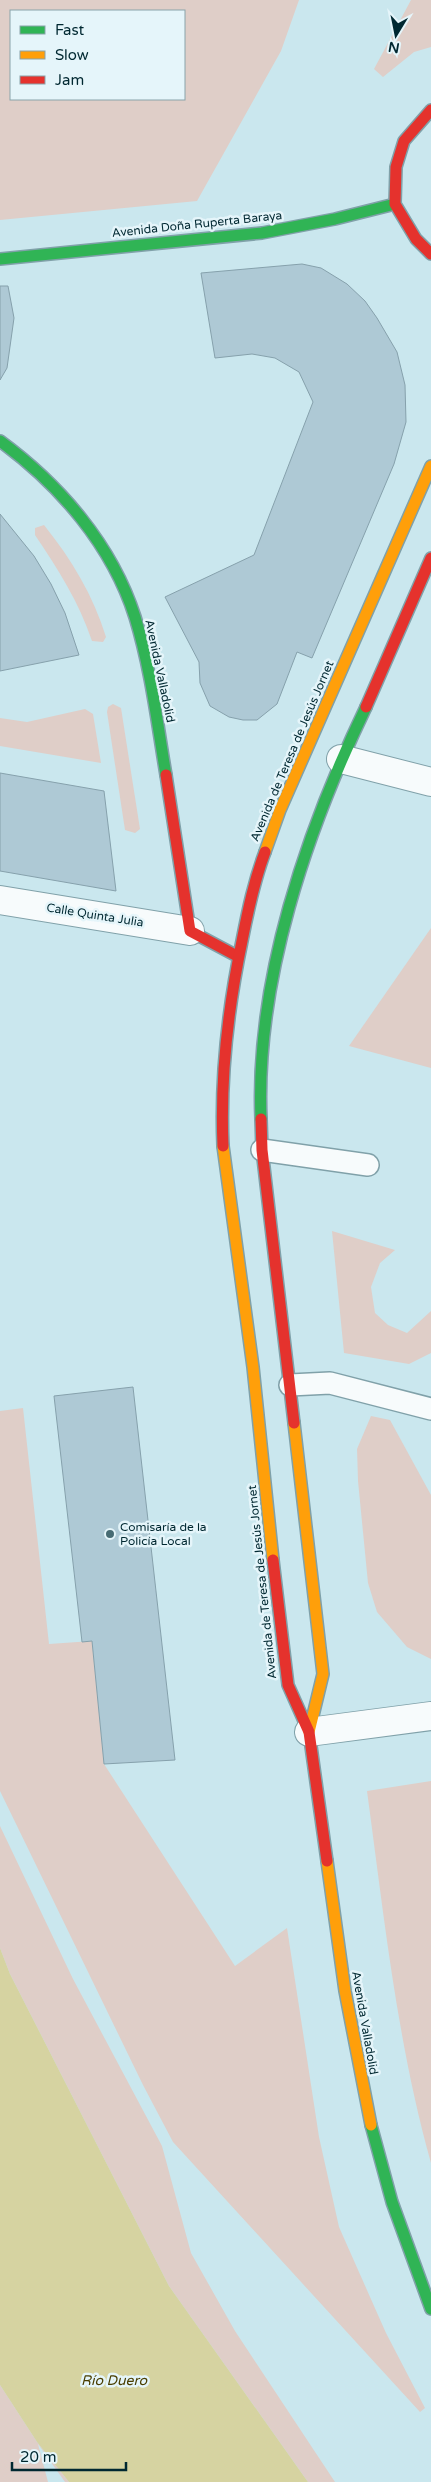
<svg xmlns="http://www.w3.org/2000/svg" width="431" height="2482" font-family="'Varela Round',sans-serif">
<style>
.green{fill:#dfcec8;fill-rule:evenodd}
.water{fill:#d6d3a1}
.building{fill:#aec9d5;stroke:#86a1ac}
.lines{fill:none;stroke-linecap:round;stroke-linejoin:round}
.lane-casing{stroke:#80a1a9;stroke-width:24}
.street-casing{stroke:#80a1a9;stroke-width:30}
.fast-casing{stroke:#80a1a9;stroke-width:14}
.slow-casing{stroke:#80a1a9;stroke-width:14}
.jam-casing{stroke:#80a1a9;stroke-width:14}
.lane{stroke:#f7fbfc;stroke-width:21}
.street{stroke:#f7fbfc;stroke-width:28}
.fast{stroke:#30b455;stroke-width:11}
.slow{stroke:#ff9f0a;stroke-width:11}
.jam{stroke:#e5322d;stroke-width:11}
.poi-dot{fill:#476b73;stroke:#e5f5fa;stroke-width:2}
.labels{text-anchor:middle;stroke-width:5;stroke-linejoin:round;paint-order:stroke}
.street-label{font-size:12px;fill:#002831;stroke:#e5f5fa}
.poi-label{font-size:12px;fill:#002831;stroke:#e5f5fa;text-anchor:start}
.water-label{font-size:14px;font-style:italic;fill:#4a3e00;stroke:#e5f5fa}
</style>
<rect width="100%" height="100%" fill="#cae7ee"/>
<!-- green -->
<g class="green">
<path d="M0 0H299L281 51 197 201 0 220ZM11 11H184V99H11Z"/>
<path d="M411 0H431V47L414 52 383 77 374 69Z"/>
<path d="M44 525C72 560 93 595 106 637L103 642 92 641C79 602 58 569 35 535V528Z"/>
<path d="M113 704 121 708 140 829 135 833 125 830 107 712 108 707Z"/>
<path d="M85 709 93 714 101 763 0 746V718L27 722Z"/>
<path d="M431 928V1068L349 1046Z"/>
<path d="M332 1231 395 1250 380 1263 371 1287 375 1313 388 1325 407 1333 431 1311V1353L409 1364 344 1353Z"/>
<path d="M23 1408 49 1644 92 1641 104 1764 235 1966 287 1928 319 2137 339 2227 386 2333 425 2408 420 2412 173 2142 143 2085 0 1791V1411Z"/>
<path d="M371 1416 390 1420 431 1495V1659L407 1647 377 1612 368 1583 358 1481 357 1449Z"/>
<path d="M431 1781V2163C397 2042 384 1916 367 1791Z"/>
<path d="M0 1826 73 1979 162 2146 191 2253 235 2331 335 2482H308L169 2286 10 1974 0 1948Z"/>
<path d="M0 2385 37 2442 69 2482H65L38 2444 48 2482H0Z"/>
</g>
<!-- water -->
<path class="water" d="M0 1948 10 1974 169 2286 308 2482H69L37 2442 0 2385Z"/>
<!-- building -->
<g class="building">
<path d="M302 264 321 268 347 284 365 301 377 318 397 352 405 385 406 422 394 464 312 658 297 652 277 704 257 720H243L229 717 210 706 200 683 199 662 165 597 254 555 313 402 299 372 275 358 252 354 215 358 201 273Z"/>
<path d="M0 286H8L14 318 7 368 0 380Z"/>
<path d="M0 514 34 556 51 584 65 613 79 655 0 671Z"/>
<path d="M0 773 104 791 116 891 0 871Z"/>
<path d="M133 1387 175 1760 104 1764 92 1641 82 1642 54 1396Z"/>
</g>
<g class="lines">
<defs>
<g id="lane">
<path d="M262 1150 368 1165"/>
<path d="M290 1385 330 1383 431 1409"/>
</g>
<g id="street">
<path d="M341 759 431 782"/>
<path d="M0 900 190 931"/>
<path d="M309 1732 431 1716"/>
</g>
<g id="fast">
<path d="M0 259 262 233 335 219 395 204"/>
<path d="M0 441C60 485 112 545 135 617 151 669 157 722 166 775"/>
<path d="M261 1119C255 980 307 830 366 707"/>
<path d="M371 2125 392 2202 431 2309"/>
</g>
<g id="slow">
<path d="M265 852 280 810 431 466"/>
<path d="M223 1146 253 1367 273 1560"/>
<path d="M294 1423 323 1674 309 1732"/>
<path d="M327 1861 345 1991 371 2125"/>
</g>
<g id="jam">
<path d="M431 110 404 141 396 167 395 204 416 239 431 254"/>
<path d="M366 707 431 558"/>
<path d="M166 775 190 931 237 956"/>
<path d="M261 1119 262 1150 294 1423"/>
<path d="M223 1146C220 1076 228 1008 242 941 248 910 254 881 265 852"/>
<path d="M273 1560 288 1685 309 1732 327 1861"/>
</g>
</defs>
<!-- lane casing -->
<use href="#lane" class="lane-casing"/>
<!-- street casing -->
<use href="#street" class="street-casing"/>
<!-- fast casing -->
<use href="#fast" class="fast-casing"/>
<!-- slow casing -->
<use href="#slow" class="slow-casing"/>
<!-- jam casing -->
<use href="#jam" class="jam-casing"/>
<!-- lane -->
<use href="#lane" class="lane"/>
<!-- street -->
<use href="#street" class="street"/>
<!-- fast -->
<use href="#fast" class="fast"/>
<!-- slow -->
<use href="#slow" class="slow"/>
<!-- jam -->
<use href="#jam" class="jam"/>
</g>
<!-- markers -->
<circle class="poi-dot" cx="110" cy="1534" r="5"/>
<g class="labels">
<!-- street labels -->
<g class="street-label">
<text transform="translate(197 224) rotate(-6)" y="4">Avenida Doña Ruperta Baraya</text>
<text transform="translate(160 671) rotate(78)" y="4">Avenida Valladolid</text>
<text transform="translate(292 751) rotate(-67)" y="4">Avenida de Teresa de Jesús Jornet</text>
<text transform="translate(95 915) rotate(9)" y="4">Calle Quinta Julia</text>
<text transform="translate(262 1582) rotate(-96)" y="4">Avenida de Teresa de Jesús Jornet</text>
<text transform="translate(365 2023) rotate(80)" y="4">Avenida Valladolid</text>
</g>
<!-- poi labels -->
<g class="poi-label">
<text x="120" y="1531">Comisaría de la<tspan x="120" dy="14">Policía Local</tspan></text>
</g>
<!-- water labels -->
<g class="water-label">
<text x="114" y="2385">Río Duero</text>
</g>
</g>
<!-- legend -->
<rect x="10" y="10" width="175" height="90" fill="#e5f5fa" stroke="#89a3aa"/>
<rect x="20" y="26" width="25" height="8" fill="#30b455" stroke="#89a3aa"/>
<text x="55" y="35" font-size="15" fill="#002831">Fast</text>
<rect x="20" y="51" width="25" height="8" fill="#ff9f0a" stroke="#89a3aa"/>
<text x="55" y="60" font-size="15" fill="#002831">Slow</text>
<rect x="20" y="76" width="25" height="8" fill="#e5322d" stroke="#89a3aa"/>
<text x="55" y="85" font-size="15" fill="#002831">Jam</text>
<!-- north arrow -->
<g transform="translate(396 35) rotate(190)" stroke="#e5f5fa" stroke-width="4" paint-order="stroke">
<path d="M0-4L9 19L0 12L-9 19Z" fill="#002831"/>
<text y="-8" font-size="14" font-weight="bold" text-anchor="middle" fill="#002831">N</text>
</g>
<!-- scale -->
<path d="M12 2462v8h114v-8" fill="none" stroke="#002831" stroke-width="2.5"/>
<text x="20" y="2462" font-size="15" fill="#002831" stroke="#e5f5fa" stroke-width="4" paint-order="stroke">20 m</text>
</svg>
